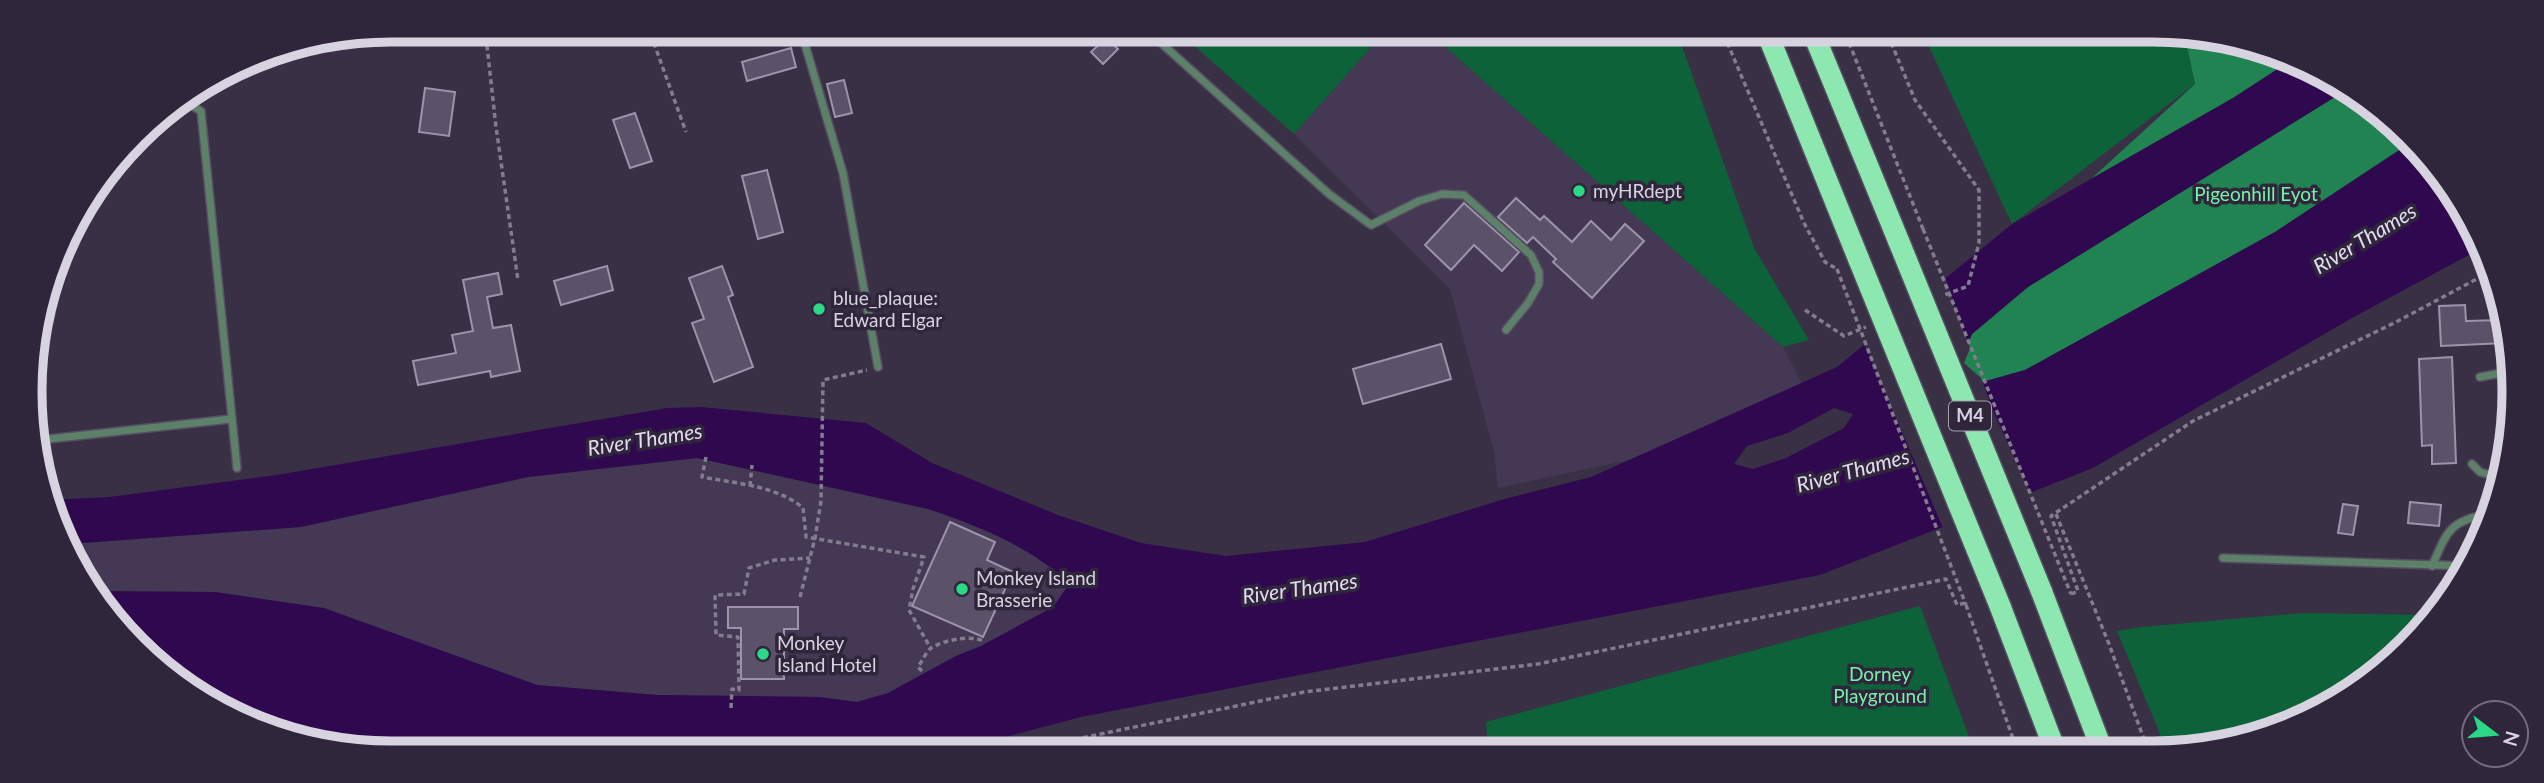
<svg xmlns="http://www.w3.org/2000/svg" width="2544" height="783" font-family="Lato,sans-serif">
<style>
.built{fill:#443854}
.green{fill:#0e6239}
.forest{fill:#208351}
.water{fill:#300850;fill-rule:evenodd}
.pier{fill:#393046}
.building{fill:#5b5169;stroke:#9e93ad;stroke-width:2}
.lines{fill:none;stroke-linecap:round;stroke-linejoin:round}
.lane-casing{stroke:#564d62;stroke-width:10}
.highway-casing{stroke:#564d62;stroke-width:24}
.path{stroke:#837c8e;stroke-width:3.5;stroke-dasharray:5 3.5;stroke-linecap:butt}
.lane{stroke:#5d8069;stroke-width:7}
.highway{stroke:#8ce8b0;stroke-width:21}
.highway-bridge-casing{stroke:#564d62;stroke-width:24;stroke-linecap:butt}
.path-bridge{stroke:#837c8e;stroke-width:3.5;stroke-dasharray:5 3.5;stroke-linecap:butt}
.highway-bridge{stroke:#8ce8b0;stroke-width:21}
.poi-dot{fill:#2ad885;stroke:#2f263b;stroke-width:2.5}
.labels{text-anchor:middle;stroke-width:7;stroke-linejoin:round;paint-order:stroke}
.shield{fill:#2f263b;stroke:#a59faf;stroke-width:2}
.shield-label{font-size:18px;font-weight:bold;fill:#d8d3e1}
.poi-label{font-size:19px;fill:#d8d3e1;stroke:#2f263b;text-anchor:start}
.park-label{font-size:19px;fill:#78f2ab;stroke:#2f263b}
.water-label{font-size:21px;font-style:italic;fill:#e3dbf0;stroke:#2f263b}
.rim{fill:none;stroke:#d8d3e1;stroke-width:9}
</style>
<rect width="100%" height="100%" fill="#393046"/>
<!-- built -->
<g class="built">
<path d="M1383 34H1431L1783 347 1805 390 1629 460 1498 488 1494 452 1450 289 1294 134Z"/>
<path d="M697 458 928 509 961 520 1023 547 1071 582 1053 607 981 646 956 656 888 693 857 702 819 697 657 695 537 685 323 608 215 592 90 591 69 544 301 527 528 477Z"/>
</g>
<!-- green -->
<g class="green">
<path d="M1180 33 1383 34 1294 134Z"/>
<path d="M1431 34 1678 35 1754 248 1809 340 1783 347Z"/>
<path d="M1924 36 2185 37 2195 84 2012 224Z"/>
<path d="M1920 606 1974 750 1488 749 1486 722Z"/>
<path d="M2302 613 2431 615 2391 663 2291 726 2199 750H2165L2158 729 2117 631 2142 627Z"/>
</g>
<!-- forest -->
<g class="forest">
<path d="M2185 37H2223L2287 63 2233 98 2091 179 2195 84Z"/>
<path d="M2348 89 2354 91 2407 145 2275 232 2025 370 1979 383 1959 364 1972 334 2028 287Z"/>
</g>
<!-- water -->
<path class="water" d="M2287 63 2348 89 2028 287 1972 334 1960 364 1979 383 2025 370 2275 232 2407 145 2454 191 2478 250 2352 318 2093 468 1820 575 1081 717 965 748 367 746 254 719 191 693 90 591 215 592 324 608 537 685 657 695 819 697 857 702 888 693 956 656 981 646 1053 607 1070 583C1027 546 982 527 928 509L697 458 528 477 301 527 69 544 49 500 109 497 277 475 667 408 701 407 866 423 932 463 1058 515 1141 543 1226 556 1365 542 1501 500 1591 477 1837 367 2012 224 2233 98ZM1834 408 1853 414 1844 428 1786 458 1753 469 1734 464 1747 446 1788 433Z"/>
<!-- pier -->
<path class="pier" d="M1944 274 1970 348 1964 363 1981 378 1994 413 2032 496 1944 530 1863 341Z"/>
<!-- building -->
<g class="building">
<path d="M1106 38 1118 49 1103 64 1091 52Z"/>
<path d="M791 48 796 67 747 81 742 62Z"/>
<path d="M844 80 852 113 835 117 827 84Z"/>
<path d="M425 88 455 92 449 136 419 132Z"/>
<path d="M635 113 652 161 630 168 613 120Z"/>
<path d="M767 170 783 232 758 239 742 176Z"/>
<path d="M1516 198 1540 220 1544 216 1572 242 1591 221 1611 240 1625 224 1644 241 1592 298 1553 262 1556 259 1533 237 1527 243 1498 217Z"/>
<path d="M1464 203 1519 252 1502 271 1474 245 1451 270 1425 245Z"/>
<path d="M607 266 613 290 561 305 554 281Z"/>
<path d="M722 266 733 295 728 297 753 367 714 382 692 323 704 319 689 278Z"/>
<path d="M498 273 502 294 487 297 493 328 511 325 520 371 491 377 490 371 418 385 413 361 456 353 452 335 473 331 463 280Z"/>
<path d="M2465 305 2466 321 2503 320 2504 343 2441 346 2439 306Z"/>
<path d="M1441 344 1451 379 1363 404 1353 369Z"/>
<path d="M2452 357 2456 463 2432 464V445L2422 446 2419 359Z"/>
<path d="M2410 502 2441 505 2439 526 2408 523Z"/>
<path d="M2343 504 2358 506 2353 535 2338 533Z"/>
<path d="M950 522 995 542 987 560 1013 572 983 637 912 606Z"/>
<path d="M728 607H798V629H784V679H741V628H728Z"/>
</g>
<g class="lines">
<defs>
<g id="lane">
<path d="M801 31 843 173 878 367"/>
<path d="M1150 33 1329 194 1371 225 1419 201 1442 194 1464 195 1531 255 1539 272V284L1528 303 1506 330"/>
<path d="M183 101 201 111 237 468"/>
<path d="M2480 377 2507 372"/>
<path d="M39 440 231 419"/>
<path d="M2472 464 2480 472 2501 478"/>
<path d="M2223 558 2468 566"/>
<path d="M2432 566C2447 532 2449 521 2488 514"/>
</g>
<g id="highway">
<path d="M1768 35 1859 260"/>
<path d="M1814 35 1899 242"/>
<path d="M2041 590 2102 750"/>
<path d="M2000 606 2055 750"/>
</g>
</defs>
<!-- lane casing -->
<use href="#lane" class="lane-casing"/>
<!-- highway casing -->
<use href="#highway" class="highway-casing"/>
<!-- path -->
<g class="path">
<path d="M651 35 686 132"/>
<path d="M1724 35 1804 223 1825 262 1837 269"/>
<path d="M1846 35 1923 229"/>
<path d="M1888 35 1915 100 1979 190V243L1968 286 1942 296"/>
<path d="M486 37 496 127 518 280"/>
<path d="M333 41C385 45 436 39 487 37 553 35 619 38 685 31"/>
<path d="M1805 310 1844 336 1866 327"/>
<path d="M706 457 702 477C734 483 778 486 803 508L806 537 924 557 913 589 909 610 931 649"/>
<path d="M750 486 752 465"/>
<path d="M2056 514 2109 644 2148 750"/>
<path d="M2071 594 2078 591 2051 516 2193 421 2396 322 2488 273"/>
<path d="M800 597 815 538 821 501 823 380 867 370"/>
<path d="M1966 605 2017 750"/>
<path d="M922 671 918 667C922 661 926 652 931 648 944 640 972 634 985 642"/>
<path d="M731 708 732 689 739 690 738 637 716 635 715 595 744 594 749 568 775 560 810 558"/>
<path d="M1033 748 1304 692 1538 664 1946 579 1957 605 1965 603"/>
</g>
<!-- lane -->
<use href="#lane" class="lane"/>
<!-- highway -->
<use href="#highway" class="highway"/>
<defs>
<g id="highway-bridge">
<path d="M1899 242 2041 590"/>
<path d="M1859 260 2000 606"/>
</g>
</defs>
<!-- highway-bridge casing -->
<use href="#highway-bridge" class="highway-bridge-casing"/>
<!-- path-bridge -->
<g class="path-bridge">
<path d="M1923 229 2071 594"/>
<path d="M1837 269 1966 605"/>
</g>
<!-- highway-bridge -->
<use href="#highway-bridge" class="highway-bridge"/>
</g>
<!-- markers -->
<g class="poi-dot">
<circle cx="1579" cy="191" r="7"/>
<circle cx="819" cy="309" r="7"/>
<circle cx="962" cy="589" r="7"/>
<circle cx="763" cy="654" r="7"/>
</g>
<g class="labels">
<!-- shield labels -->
<rect class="shield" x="1949" y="401.5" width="42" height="29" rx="5"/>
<g class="shield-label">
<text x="1970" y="422">M4</text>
</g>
<!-- poi labels -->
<g class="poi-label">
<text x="1593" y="198">myHRdept</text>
<text x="833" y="305">blue_plaque:<tspan x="833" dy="22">Edward Elgar</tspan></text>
<text x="976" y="585">Monkey Island<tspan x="976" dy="22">Brasserie</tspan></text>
<text x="777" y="650">Monkey<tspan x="777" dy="22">Island Hotel</tspan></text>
</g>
<!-- park labels -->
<g class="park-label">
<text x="2256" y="201">Pigeonhill Eyot</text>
<text x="1880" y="681">Dorney<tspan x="1880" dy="22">Playground</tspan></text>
</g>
<!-- water labels -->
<g class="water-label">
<text transform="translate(2365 239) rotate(-31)" y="7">River Thames</text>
<text transform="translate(645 440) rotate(-9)" y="7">River Thames</text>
<text transform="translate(1853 471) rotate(-15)" y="7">River Thames</text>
<text transform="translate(1300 589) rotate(-8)" y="7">River Thames</text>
</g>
</g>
<!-- crop -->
<path d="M0 0H2544V783H0ZM391 42H2153A349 349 0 0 1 2502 391V392A349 349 0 0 1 2153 741H391A349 349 0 0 1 42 392V391A349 349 0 0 1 391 42Z" fill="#2f263b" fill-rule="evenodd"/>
<path class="rim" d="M391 42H2153A349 349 0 0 1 2502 391V392A349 349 0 0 1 2153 741H391A349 349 0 0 1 42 392V391A349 349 0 0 1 391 42Z"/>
<!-- north arrow -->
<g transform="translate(2495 734) rotate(106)"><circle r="33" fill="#2f263b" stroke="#736b7d" stroke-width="2"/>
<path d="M0-5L12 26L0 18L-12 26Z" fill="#2ad885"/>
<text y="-10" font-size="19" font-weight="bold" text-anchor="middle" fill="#d8d3e1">N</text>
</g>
</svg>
